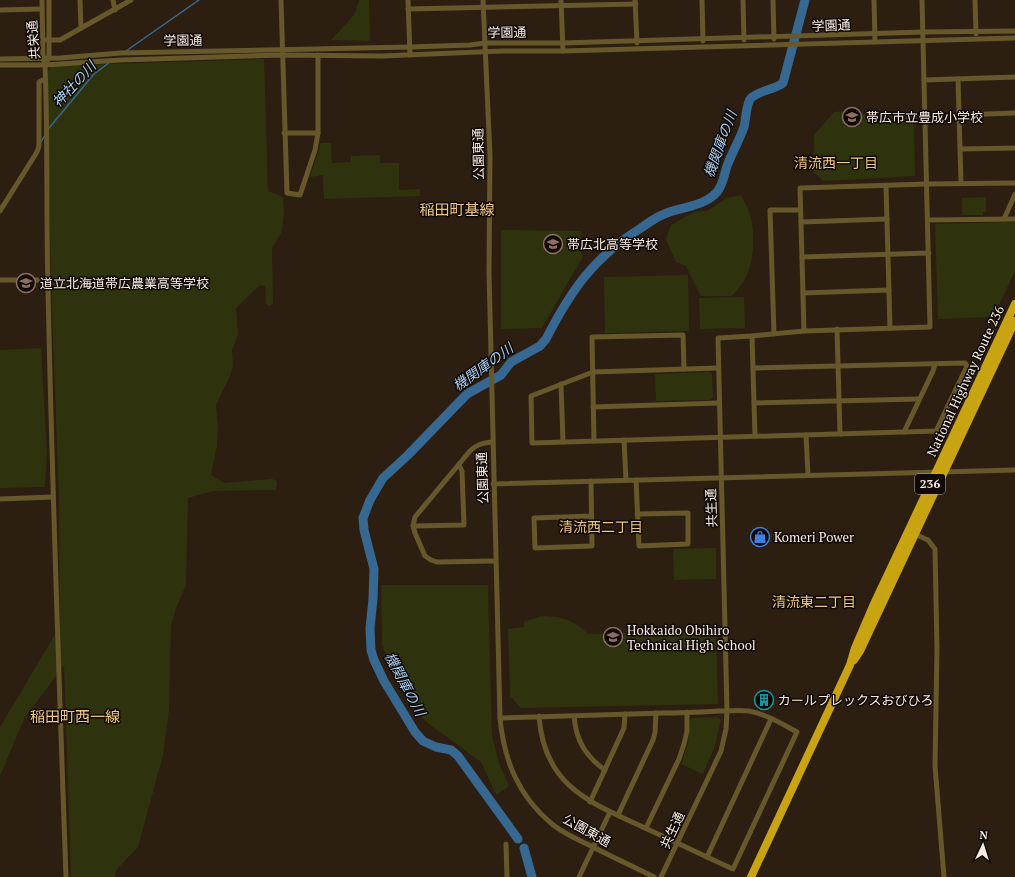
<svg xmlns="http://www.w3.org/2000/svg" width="1015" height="877" font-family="'PT Serif','Noto Sans JP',serif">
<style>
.green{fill:#2e330e}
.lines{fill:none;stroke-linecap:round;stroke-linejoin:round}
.stream{stroke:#376892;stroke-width:1.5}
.river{stroke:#376892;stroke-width:9}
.minor{stroke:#66582b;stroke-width:5}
.highway{stroke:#c8a312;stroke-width:8}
.labels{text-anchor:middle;stroke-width:3;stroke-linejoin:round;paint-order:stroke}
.shield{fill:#100905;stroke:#b2a9a2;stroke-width:1}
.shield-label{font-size:12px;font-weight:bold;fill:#f8eee5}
.street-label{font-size:13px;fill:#f8eee5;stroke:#100905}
.poi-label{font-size:13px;fill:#f8eee5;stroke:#100905;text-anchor:start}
.water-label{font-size:14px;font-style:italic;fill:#a5cef4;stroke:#100905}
.neighbourhood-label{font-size:14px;fill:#edc880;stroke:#100905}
.quarter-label{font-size:15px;fill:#edc880;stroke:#100905}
</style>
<rect width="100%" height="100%" fill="#2c1e10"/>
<!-- green -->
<g class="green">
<path d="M359 0H369L370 37 369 41 331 40 354 15Z"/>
<path d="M264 59 268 191 283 197 284 212 282 231 272 249 273 304 269 306 266 304 265 286 260 285 236 308 238 334 232 351 233 366 230 376 216 405 218 428 217 446 211 475 224 483 272 479 277 481 276 490 213 491 188 498 186 585 176 608 171 625 169 709 163 755 138 847 116 870 115 877H71L64 665 24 719 0 776V727L60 626 59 500 51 284 47 72 52 66Z"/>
<path d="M846 111 850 115 907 112 914 119 915 176 823 181 813 171 814 135 834 112Z"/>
<path d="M321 143H331L332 163 351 162V156L380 155V163H399V190L420 189V196L324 199 323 175 310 177Z"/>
<path d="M741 195C744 202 748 208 750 215 756 235 754 267 742 284 739 288 735 292 732 296H701L686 266 676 262 666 240 671 225 694 212 709 210 727 198Z"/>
<path d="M986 197V212H983V215H962V198Z"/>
<path d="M1015 222V271L993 317 938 319 935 224Z"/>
<path d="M501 230 581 231 582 258 542 328 501 329Z"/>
<path d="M688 275 689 331 605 333 604 277Z"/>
<path d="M744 297 745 328 700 329 699 298Z"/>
<path d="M41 348 47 453 45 487 0 488V350Z"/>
<path d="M709 372 712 374 713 397 710 400 656 401 655 374Z"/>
<path d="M716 548V579L674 580 673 549Z"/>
<path d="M381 585H488L492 736 499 763 509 786 496 795 481 762 425 721 397 683 382 645Z"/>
<path d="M541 616C561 616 574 620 588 634L716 632 718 704 521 708 510 696 508 629 524 627V622Z"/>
<path d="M717 717 721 720 715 746 703 774 681 764 688 744 690 721 693 718Z"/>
</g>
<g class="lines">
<!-- stream -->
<g class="stream">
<path d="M126 51 199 0"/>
<path d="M49 128 94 74 110 62"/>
<path d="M41 142 45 135"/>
</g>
<!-- river -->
<g class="river">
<path d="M518 839 458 756 451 750 436 747 423 741 415 732 384 681 374 660 371 650 370 628 373 599 374 569 364 530 363 518 370 500 383 478 407 456 467 394 501 375 511 362 540 346 546 339C571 290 594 257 641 228 648 223 655 218 662 215 679 207 704 207 717 192 723 185 724 175 727 166 732 153 739 141 744 127 746 120 746 103 751 98 760 90 774 90 783 83L805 0"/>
<path d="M524 848 532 877"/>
</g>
<!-- minor -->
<g class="minor">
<path d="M42 0 43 58 45 65C48 139 46 214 48 289 52 485 59 681 66 877"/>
<path d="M80 0 81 28"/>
<path d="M113 0 115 10"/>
<path d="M281 0 287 193 300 195 315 150 318 133V55"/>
<path d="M408 0 410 55"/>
<path d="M483 0 490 156 489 272 500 718C504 760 518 796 552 824 563 833 576 839 589 845 610 856 632 866 654 877"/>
<path d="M561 0 563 51"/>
<path d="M635 0 637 43"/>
<path d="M702 0 703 41"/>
<path d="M743 0 744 40"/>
<path d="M773 0 774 39"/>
<path d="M874 0 875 42"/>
<path d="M975 0 976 34"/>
<path d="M408 9 636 4"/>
<path d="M0 10 42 9"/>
<path d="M43 40H60L131 0"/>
<path d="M0 59 60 58 120 53 410 47 470 45 485 43H563L923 32 1015 31"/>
<path d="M48 60 49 58V0"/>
<path d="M0 65H45L121 60 282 55 382 56 502 51H563L1015 38"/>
<path d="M958 79 961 183"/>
<path d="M924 80 1015 77"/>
<path d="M959 115 1015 113"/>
<path d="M284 133H318"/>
<path d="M961 149 1015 148"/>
<path d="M886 186 890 328"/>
<path d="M0 211 37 152 39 146V82L45 79"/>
<path d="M1004 219 1015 194"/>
<path d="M928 220 1015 219"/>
<path d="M801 222 887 219"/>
<path d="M802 257 929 253"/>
<path d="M0 280H48"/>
<path d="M803 293 889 290"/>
<path d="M837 329 840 434"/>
<path d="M804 331 800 188 927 184 1015 183"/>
<path d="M774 334 770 210H800"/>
<path d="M752 336 755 436"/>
<path d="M718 368 593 372 531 396 532 443 936 431 967 366 965 363 753 368"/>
<path d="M561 384 563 442"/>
<path d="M754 403 919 399"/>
<path d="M593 407 719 403"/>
<path d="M904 432 933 371 935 364"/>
<path d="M806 435 808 475"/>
<path d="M624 440 626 480"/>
<path d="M594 441 592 337 683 335 684 369"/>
<path d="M492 442C483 443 477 444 470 451L415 517 413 526 415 533 425 556 431 560 437 562 495 561"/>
<path d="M636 480 639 546 688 544V513L637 514"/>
<path d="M591 481 592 546 535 548 534 518 591 516"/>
<path d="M493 484 1015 470"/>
<path d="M0 499 53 497"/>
<path d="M413 526 464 525 462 471 459 465"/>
<path d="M912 533 928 540 935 549 937 649 935 766 944 877"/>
<path d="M574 716C576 740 585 756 605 770"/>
<path d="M500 718C555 716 609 715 664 713 682 713 701 712 719 711 729 711 740 710 749 711 766 714 782 724 797 732L733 869C704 856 676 842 647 829 592 803 544 788 539 716"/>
<path d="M590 802 624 728 625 714"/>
<path d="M618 815 653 740 655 732 656 713"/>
<path d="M646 828 679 759 684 744 687 731V712"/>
<path d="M506 844 507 877"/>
<path d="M707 857 771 719"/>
<path d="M579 877 610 812"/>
<path d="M661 877 721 751 726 729 727 711 718 338 752 336 804 331 930 327 922 0"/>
</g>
<!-- highway -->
<g class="highway">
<path d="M854 660 860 651 1015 321"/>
<path d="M751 877 850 665 855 648 873 606 1015 304"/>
</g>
</g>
<!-- icons -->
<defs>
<symbol id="school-ring" viewBox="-11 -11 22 22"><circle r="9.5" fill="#100905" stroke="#8d6e63" stroke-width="1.5"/><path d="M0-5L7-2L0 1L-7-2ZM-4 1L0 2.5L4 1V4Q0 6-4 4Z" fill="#8d6e63"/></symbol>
<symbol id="shop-ring" viewBox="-11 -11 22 22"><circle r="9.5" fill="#100905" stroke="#3f7fe0" stroke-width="1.5"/><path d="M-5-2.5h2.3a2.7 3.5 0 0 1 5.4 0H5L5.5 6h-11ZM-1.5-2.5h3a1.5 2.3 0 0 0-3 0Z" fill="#3f7fe0"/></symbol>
<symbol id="building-ring" viewBox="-11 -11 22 22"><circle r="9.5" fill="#100905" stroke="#0f9aa8" stroke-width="1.5"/><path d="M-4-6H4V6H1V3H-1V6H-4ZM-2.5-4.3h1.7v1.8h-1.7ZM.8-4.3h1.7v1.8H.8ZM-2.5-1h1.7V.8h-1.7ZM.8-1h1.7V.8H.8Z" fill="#0f9aa8"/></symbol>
</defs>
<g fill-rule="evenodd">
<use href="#school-ring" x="841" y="106" width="22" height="22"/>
<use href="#school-ring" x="542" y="233" width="22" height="22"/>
<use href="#school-ring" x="15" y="272" width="22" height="22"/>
<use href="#shop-ring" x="749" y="526" width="22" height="22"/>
<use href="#school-ring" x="602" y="626" width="22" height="22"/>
<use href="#building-ring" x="753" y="689" width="22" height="22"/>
</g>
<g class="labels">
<!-- shield labels -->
<rect class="shield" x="915" y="474" width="30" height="20" rx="3"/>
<g class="shield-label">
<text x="930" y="488">236</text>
</g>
<!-- street labels -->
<g class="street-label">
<text transform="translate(831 25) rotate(-2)" y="5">学園通</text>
<text transform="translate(507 32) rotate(-1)" y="5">学園通</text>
<text transform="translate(33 40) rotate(-95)" y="5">共栄通</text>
<text transform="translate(183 40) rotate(-1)" y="5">学園通</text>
<text transform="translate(478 154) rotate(-91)" y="5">公園東通</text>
<text transform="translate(965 381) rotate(-65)" y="5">National Highway Route 236</text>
<text transform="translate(482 478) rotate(-92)" y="5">公園東通</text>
<text transform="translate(711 508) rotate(-92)" y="5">共生通</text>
<text transform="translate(587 830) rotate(29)" y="5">公園東通</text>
<text transform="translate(672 830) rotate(-65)" y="5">共生通</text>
</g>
<!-- poi labels -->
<g class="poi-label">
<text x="866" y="122">帯広市立豊成小学校</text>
<text x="567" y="249">帯広北高等学校</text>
<text x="40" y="288">道立北海道帯広農業高等学校</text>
<text x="774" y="542">Komeri Power</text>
<text x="627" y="635">Hokkaido Obihiro<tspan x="627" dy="15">Technical High School</tspan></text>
<text x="778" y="705">カールプレックスおびひろ</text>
</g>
<!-- water labels -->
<g class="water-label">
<text transform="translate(74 84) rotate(-47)" y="5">神社の川</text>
<text transform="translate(720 144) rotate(-70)" y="5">機関庫の川</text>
<text transform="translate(483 367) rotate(-36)" y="5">機関庫の川</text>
<text transform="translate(405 684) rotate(62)" y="5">機関庫の川</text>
</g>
<!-- neighbourhood labels -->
<g class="neighbourhood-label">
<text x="836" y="168">清流西一丁目</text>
<text x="601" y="532">清流西二丁目</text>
<text x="814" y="607">清流東二丁目</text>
</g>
<!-- quarter labels -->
<g class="quarter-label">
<text x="457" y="215">稲田町基線</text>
<text x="75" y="722">稲田町西一線</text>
</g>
</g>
<!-- north arrow -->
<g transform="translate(983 845) rotate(4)" stroke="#100905" stroke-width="3" paint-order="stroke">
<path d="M0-3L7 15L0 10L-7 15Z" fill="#f8eee5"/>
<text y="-6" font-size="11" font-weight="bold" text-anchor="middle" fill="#f8eee5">N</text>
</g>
</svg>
